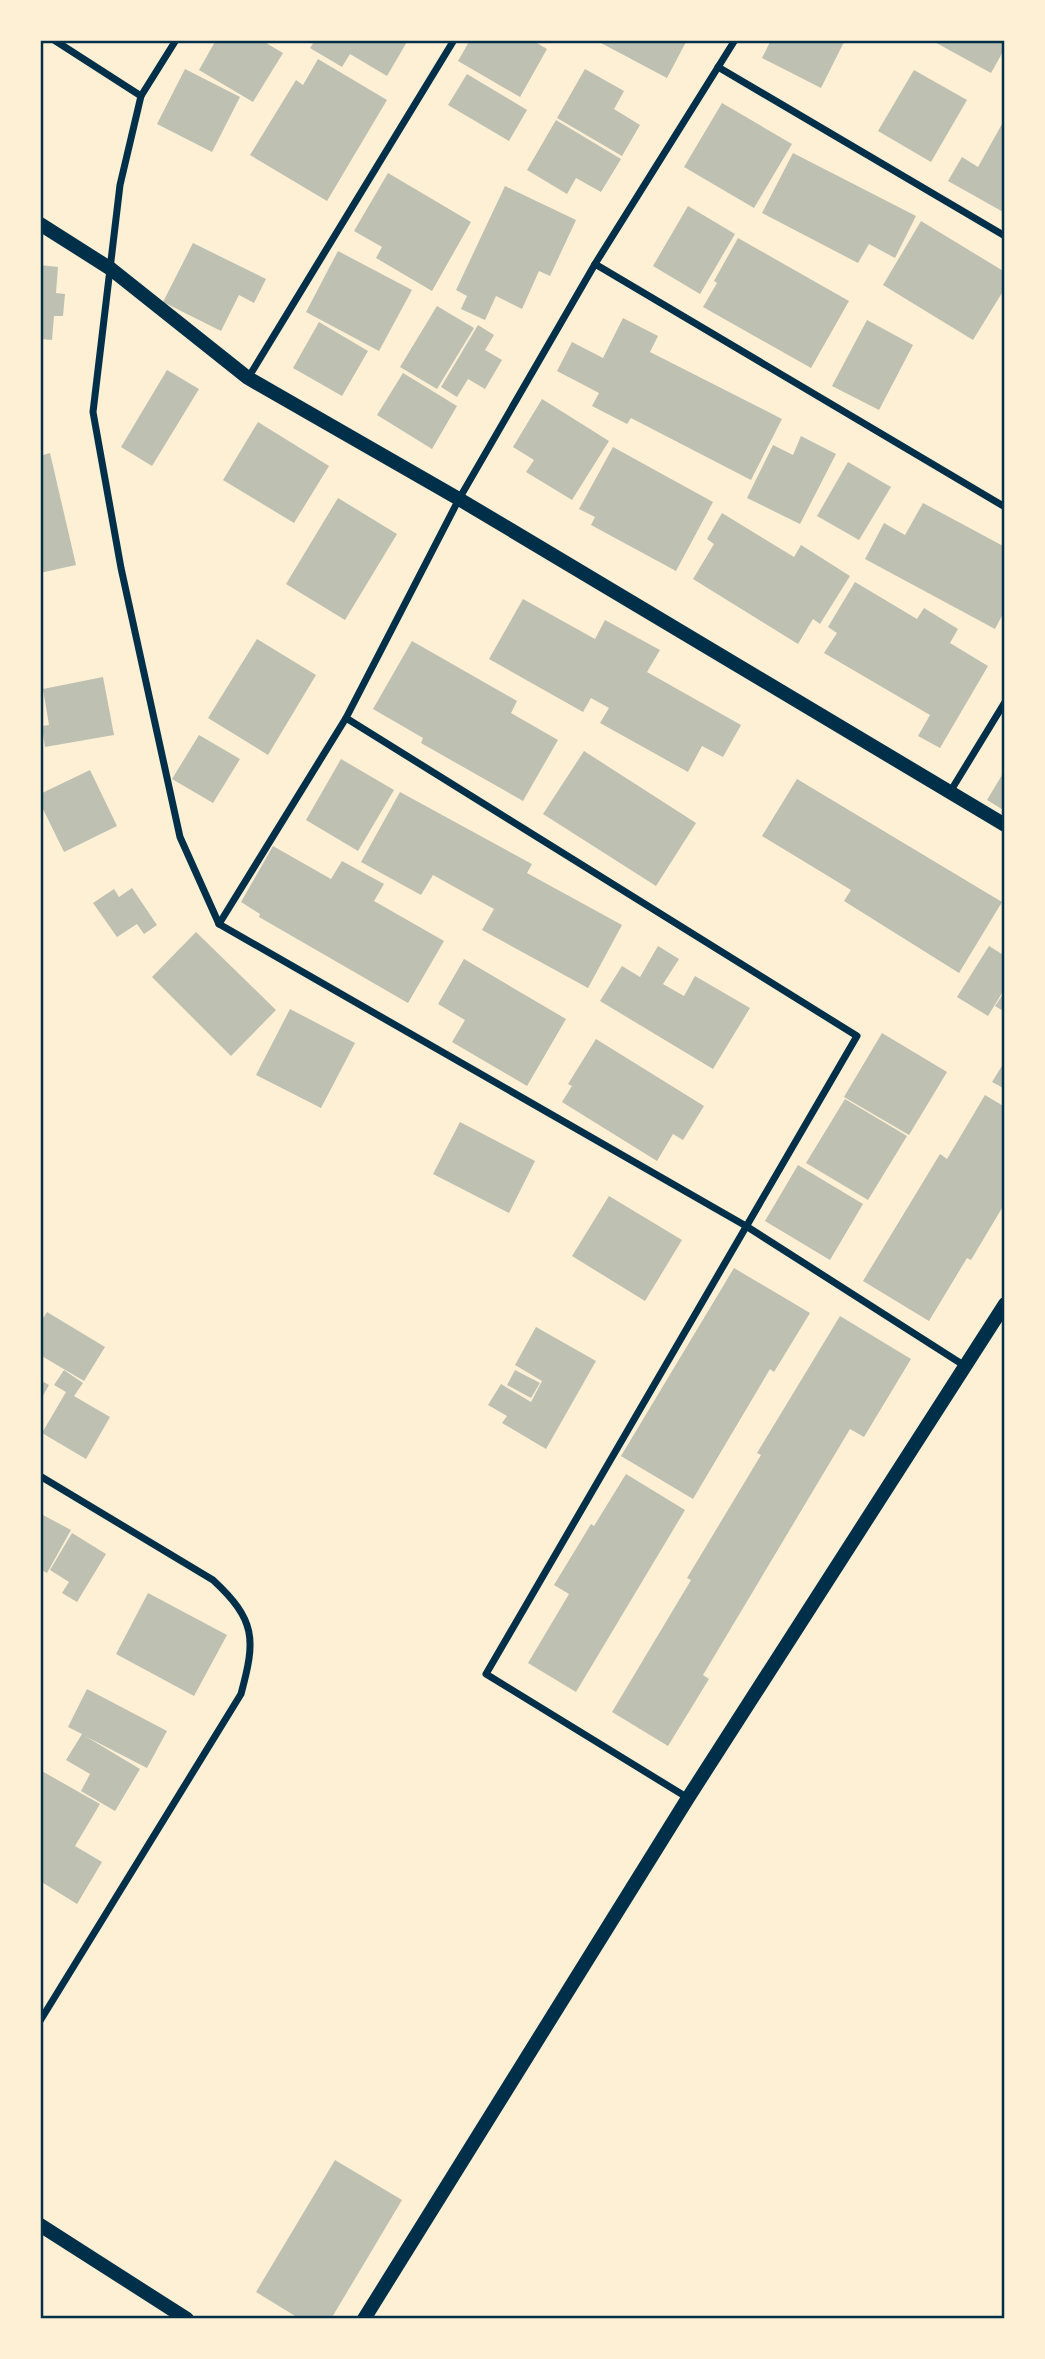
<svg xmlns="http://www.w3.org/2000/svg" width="1045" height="2359" font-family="Literata,serif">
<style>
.building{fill:#bec0b2}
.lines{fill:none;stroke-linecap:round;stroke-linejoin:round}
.minor{stroke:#003049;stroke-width:7}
.secondary{stroke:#003049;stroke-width:14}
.neatline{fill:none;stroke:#003049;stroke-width:2.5}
</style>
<rect width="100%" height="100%" fill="#fdf0d5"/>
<!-- building -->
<g class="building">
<path d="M216 40H261L283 53 253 102 199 70Z"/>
<path d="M315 40H408L387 76 350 54 342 67 310 48Z"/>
<path d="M470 40H532L547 49 520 97 458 61Z"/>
<path d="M603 40H687L667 78 601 43Z"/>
<path d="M771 40H845L821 88 762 58Z"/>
<path d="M931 40H1005V48L991 73Z"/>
<path d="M318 59 387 100 327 201 250 155 296 80 303 85Z"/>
<path d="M185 69 240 97 212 152 157 124Z"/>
<path d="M585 69 624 91 614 109 640 125 622 156 557 118Z"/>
<path d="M914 70 967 100 931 162 878 131Z"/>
<path d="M467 74 527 110 509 141 448 105Z"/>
<path d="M722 103 792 144 754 208 684 167Z"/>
<path d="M556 120 621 159 601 192 576 178 567 194 527 170Z"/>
<path d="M1002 124 1005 125V213L948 181 962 157 978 167Z"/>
<path d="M793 153 916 216 895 258 869 244 858 263 762 213Z"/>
<path d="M388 173 471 222 432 291 376 258 382 247 354 231Z"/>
<path d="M505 186 576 220 550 276 539 271 522 309 496 296 485 320 461 309 467 296 456 290Z"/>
<path d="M688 206 735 234 700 294 653 266Z"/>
<path d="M921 221 1005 272V288L973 340 883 285Z"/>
<path d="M738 238 849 301 811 368 703 307 717 283 714 281Z"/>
<path d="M193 243 266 279 254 303 239 295 221 331 163 302Z"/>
<path d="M338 251 412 290 379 351 306 312Z"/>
<path d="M40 265 58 267 56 293 65 294 63 316H54L52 340 40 339Z"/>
<path d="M437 306 474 328 437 389 400 367Z"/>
<path d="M623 318 658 336 650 352 782 419 751 480 631 418 627 424 592 406 599 393 557 371 572 342 603 358Z"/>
<path d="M867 320 913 345 879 410 832 386Z"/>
<path d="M319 322 368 351 342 396 293 368Z"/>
<path d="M478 325 494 335 485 350 502 360 485 389 468 379 457 397 441 387Z"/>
<path d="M167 370 199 389 152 466 121 447Z"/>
<path d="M403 373 457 406 432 449 377 415Z"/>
<path d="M542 399 609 441 572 500 526 472 534 460 513 447Z"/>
<path d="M258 422 329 466 294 523 223 480Z"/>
<path d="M801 436 836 454 800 524 747 498 773 445 793 455Z"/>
<path d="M613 447 713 502 676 571 591 525 595 517 579 509Z"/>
<path d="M50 453 76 565 40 573V456Z"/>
<path d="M848 462 891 487 859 540 817 516Z"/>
<path d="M338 498 397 534 345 620 286 584Z"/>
<path d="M923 503 1005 547V610L995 629 865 559 884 523 905 535Z"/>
<path d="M722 513 794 557 801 545 850 576 820 624 813 619 798 644 693 579 714 544 707 539Z"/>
<path d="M855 582 917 619 924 608 958 629 950 643 988 666 940 748 918 736 930 715 824 653 837 633 828 627Z"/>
<path d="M523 599 595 639 605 620 660 650 647 672 741 725 723 757 702 746 688 772 600 723 609 708 591 698 583 712 489 659Z"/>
<path d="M257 639 316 675 268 755 208 718Z"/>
<path d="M412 641 517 701 511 713 558 740 523 801 421 743 423 738 373 709Z"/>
<path d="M103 677 114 735 45 747 42 726 49 725 43 689Z"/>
<path d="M199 735 240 759 213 803 172 779Z"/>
<path d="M584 751 696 823 656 886 543 814Z"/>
<path d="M341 759 394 790 358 851 306 820Z"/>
<path d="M90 770 117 826 64 852 40 803V794Z"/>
<path d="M1005 770V811L987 800Z"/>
<path d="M797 779 1002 902 959 973 844 901 851 890 762 836Z"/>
<path d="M400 792 532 864 527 873 622 925 588 988 482 930 494 909 433 875 421 895 361 862Z"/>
<path d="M273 846 331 879 342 861 384 884 374 901 444 941 408 1003 259 917 260 914 241 902Z"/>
<path d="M132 888 157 925 144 934 137 924 117 937 93 903 114 889 119 897Z"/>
<path d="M196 932 276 1010 231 1056 152 977Z"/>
<path d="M658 946 679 959 663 984 684 996 695 976 750 1008 713 1069 600 1001 622 966 640 977Z"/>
<path d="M989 946 1005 956V988L988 1016 957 997Z"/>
<path d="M464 959 566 1019 527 1086 452 1042 465 1020 438 1004Z"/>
<path d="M1005 991V1012L995 1006Z"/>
<path d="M290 1009 355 1043 321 1108 256 1075Z"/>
<path d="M882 1033 947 1072 909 1135 844 1097Z"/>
<path d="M596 1039 704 1106 683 1140 673 1134 657 1161 562 1102 572 1086 568 1084Z"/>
<path d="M1005 1061V1089L992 1082Z"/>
<path d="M985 1095 1005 1107V1203L971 1260 967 1258 929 1321 863 1281 940 1154 947 1159Z"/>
<path d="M845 1099 907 1136 868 1200 806 1163Z"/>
<path d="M460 1122 535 1161 509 1213 433 1174Z"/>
<path d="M798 1165 863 1204 830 1260 765 1221Z"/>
<path d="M609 1196 682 1240 645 1301 572 1256Z"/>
<path d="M734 1268 810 1313 774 1372 770 1369 693 1499 621 1456Z"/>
<path d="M47 1312 105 1347 84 1381 40 1355V1323Z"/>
<path d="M840 1316 911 1359 864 1437 850 1429 703 1675 709 1679 668 1746 612 1712 691 1580 687 1578 761 1455 757 1453Z"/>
<path d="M536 1327 596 1361 546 1449 502 1423 507 1416 488 1405 501 1384 531 1402 542 1381 515 1365Z"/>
<path d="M64 1370 83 1383 74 1396 110 1417 86 1459 42 1433 66 1392 54 1385Z"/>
<path d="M515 1370 540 1383 531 1398 507 1385Z"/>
<path d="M40 1380 49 1385 40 1401Z"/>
<path d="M626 1474 685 1510 576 1692 528 1663 569 1594 554 1585 591 1524 594 1526Z"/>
<path d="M43 1515 71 1530 47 1573 40 1569V1521Z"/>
<path d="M72 1533 106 1554 77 1602 62 1593 69 1582 50 1570Z"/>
<path d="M148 1593 227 1635 194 1696 116 1654Z"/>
<path d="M87 1689 167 1731 147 1768 85 1736 140 1769 115 1811 81 1791 90 1774 66 1760 82 1734 68 1727Z"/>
<path d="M40 1770 100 1804 75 1846 102 1862 77 1904 40 1881Z"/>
<path d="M335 2160 402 2200 331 2319H300L256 2292Z"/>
</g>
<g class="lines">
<!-- minor -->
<g class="minor">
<path d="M54 40 141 96"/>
<path d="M176 40 141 96 120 185 93 412 121 568 180 837 219 924 746 1226 965 1366"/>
<path d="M718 67 1005 236"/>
<path d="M595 264 1005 507"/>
<path d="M248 378 454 40"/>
<path d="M346 718 857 1036 486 1674 688 1798"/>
<path d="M950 792 1005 702"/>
<path d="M219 924 346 718 459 499 595 264 735 40"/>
<path d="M40 1476 213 1580C256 1620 256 1639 241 1694L40 2021"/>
</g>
<!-- secondary -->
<g class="secondary">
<path d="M40 224 111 269 248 378 459 499 1005 825"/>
<path d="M40 2225 187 2319"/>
<path d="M364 2319 688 1798 1005 1304"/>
</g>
</g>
<!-- border -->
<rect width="1045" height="2359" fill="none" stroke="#fdf0d5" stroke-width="84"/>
<rect x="42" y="42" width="961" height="2275" class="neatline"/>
</svg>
